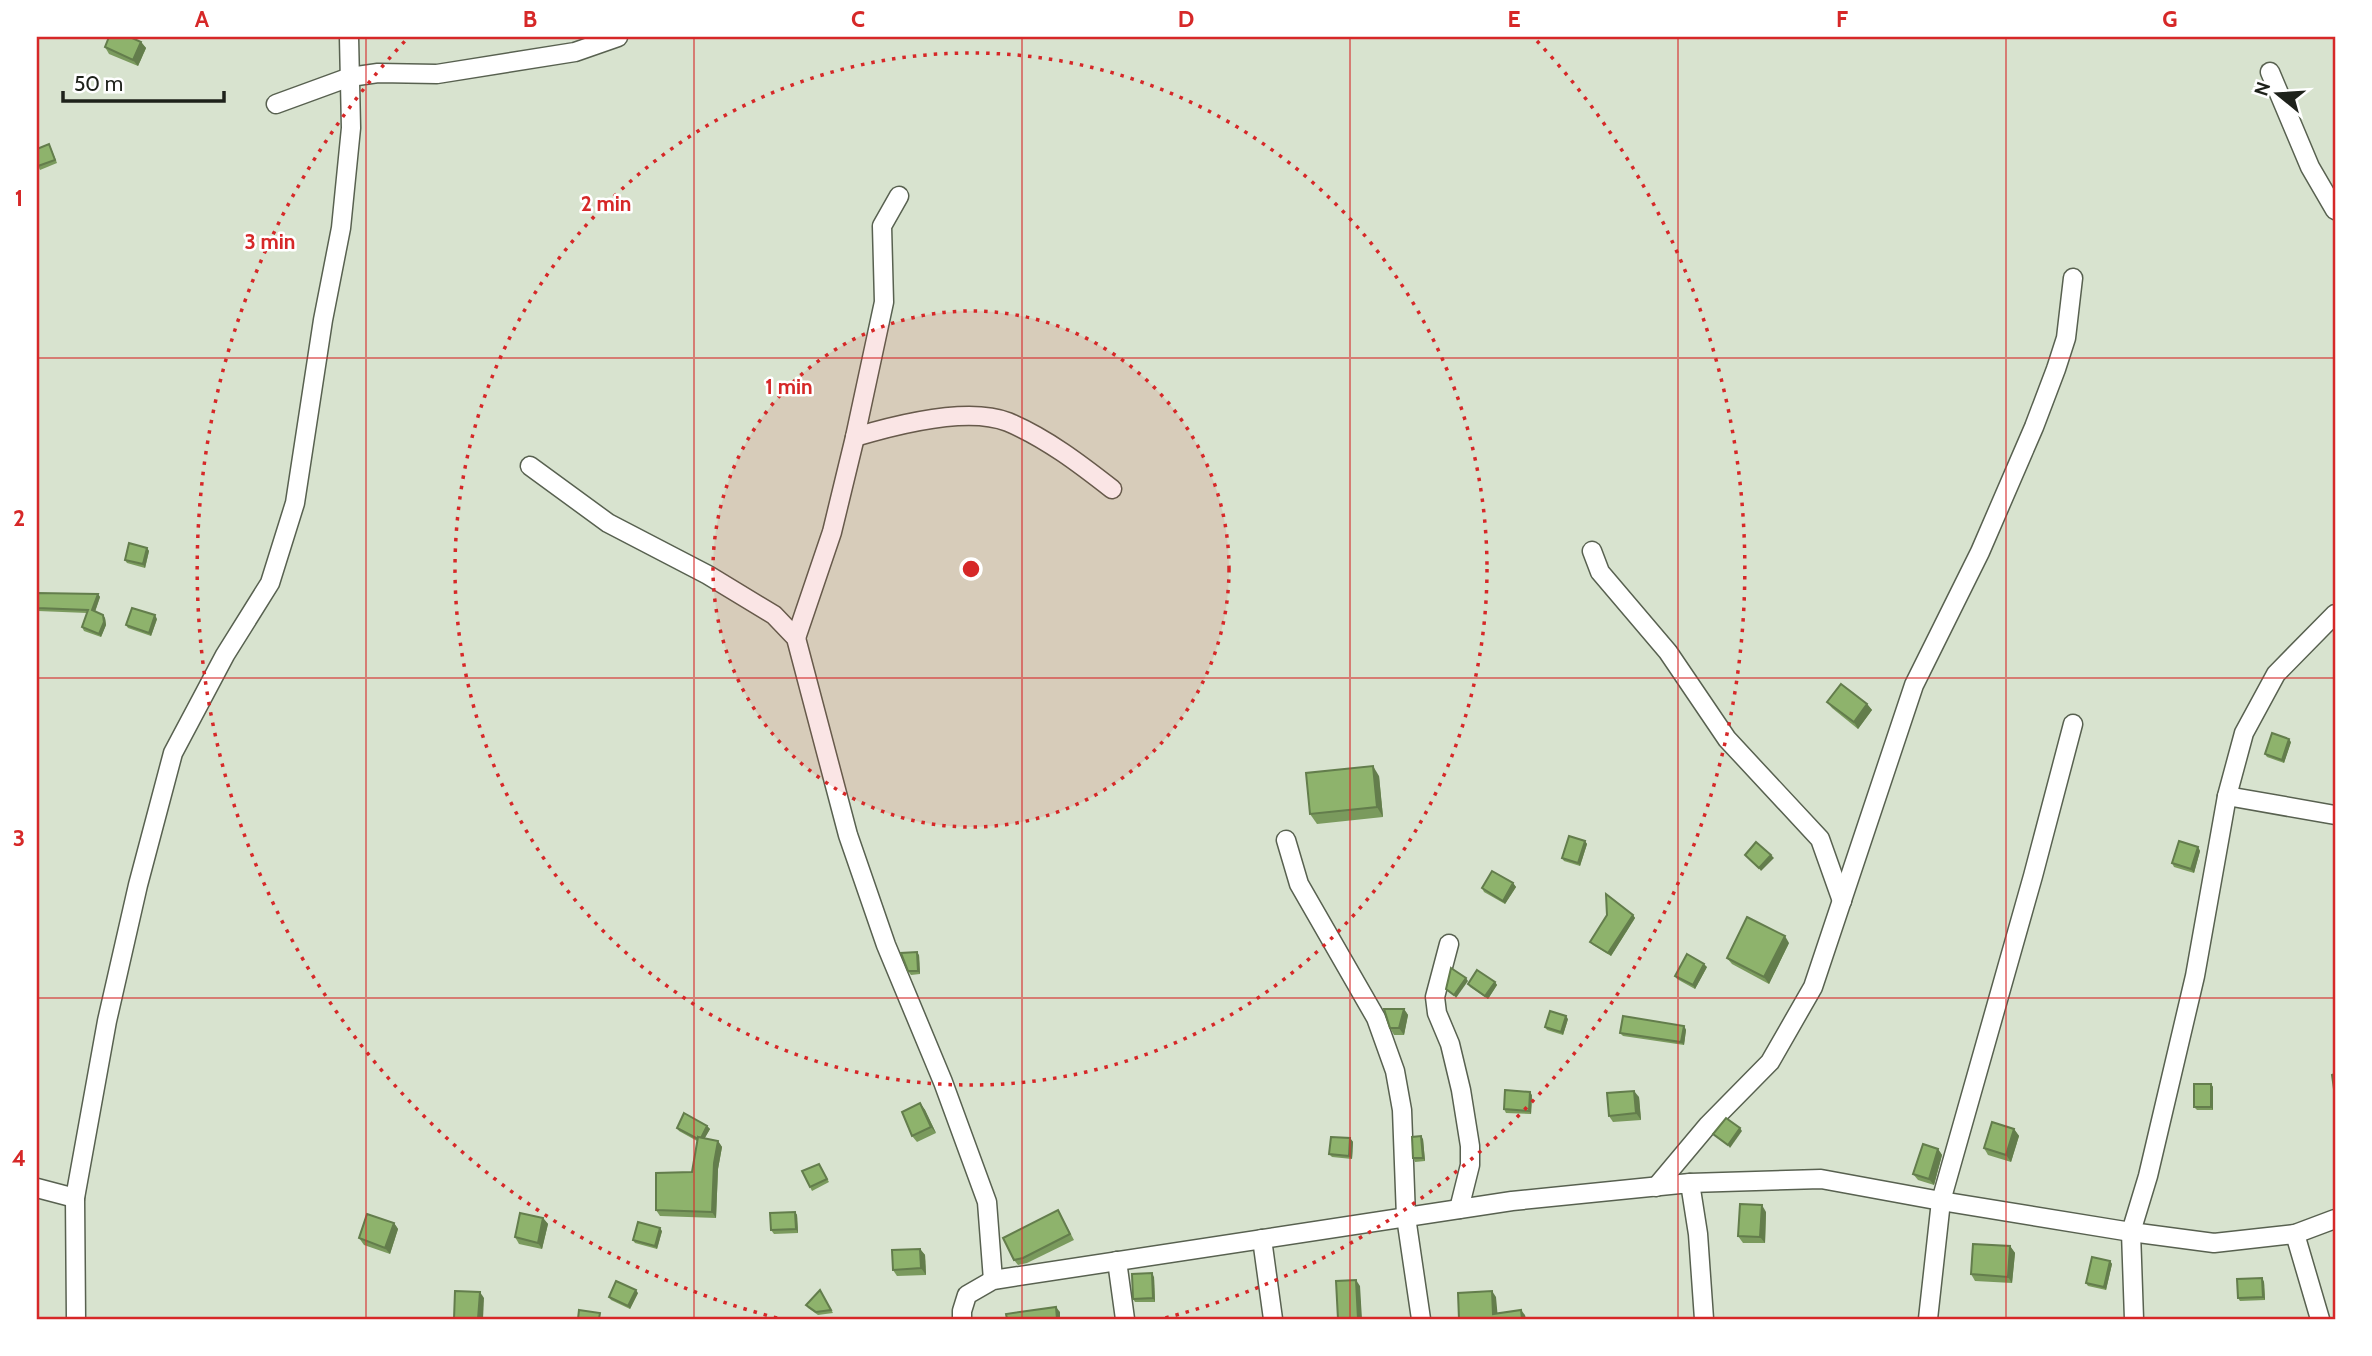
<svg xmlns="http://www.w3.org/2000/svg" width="2372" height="1356" font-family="Cabin,sans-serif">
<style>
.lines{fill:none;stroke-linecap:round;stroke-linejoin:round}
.street-casing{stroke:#586150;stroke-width:21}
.street{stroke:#fff;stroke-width:18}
.wall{fill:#7a9a5d}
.shaded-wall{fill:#637d4c}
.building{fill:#8eb36c;stroke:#637d4c;stroke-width:2}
.grid{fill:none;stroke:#d62828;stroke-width:2;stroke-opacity:0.55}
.ring{fill:none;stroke:#d62828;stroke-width:3.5;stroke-dasharray:3.5 7}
.centre{fill:#d62828;stroke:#fff;stroke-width:3.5}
.ring-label{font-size:21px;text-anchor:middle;font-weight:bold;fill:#d62828;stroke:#fff;stroke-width:5;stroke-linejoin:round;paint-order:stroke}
.neatline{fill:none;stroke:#d62828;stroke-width:2.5}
.grid-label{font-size:23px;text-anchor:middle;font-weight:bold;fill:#d62828}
</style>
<rect width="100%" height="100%" fill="#d8e3cf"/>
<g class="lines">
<defs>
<g id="street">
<path d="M2270 72 2310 167 2335 210"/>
<path d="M276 104 350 77 378 73 437 74 575 52 618 37"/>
<path d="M855 437C895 425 968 406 1008 422 1046 438 1080 464 1112 489"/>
<path d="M530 466 608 523 708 575 774 615 796 638 848 835 886 945 943 1082 987 1202 993 1280"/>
<path d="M1592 551 1600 572 1668 652 1727 739 1820 839 1842 901"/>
<path d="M796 638 832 532 855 437 884 302 882 226 899 196"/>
<path d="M2227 796 2335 815"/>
<path d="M1286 840 1299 884 1376 1018 1395 1071 1402 1110 1406 1217 1421 1319"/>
<path d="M1449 944 1435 997 1437 1013 1450 1044 1461 1090 1470 1146V1165L1459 1209"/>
<path d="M1690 1183 1821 1179 1941 1201 2131 1232 2214 1243 2295 1234 2335 1219"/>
<path d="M1656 1187 1708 1125 1770 1062 1813 987 1914 685 1980 552 2034 427 2056 369 2066 338 2073 278"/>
<path d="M37 1188 75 1198"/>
<path d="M2295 1234 2320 1319"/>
<path d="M1262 1239 1273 1319"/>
<path d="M1117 1261 1125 1319"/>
<path d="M76 1319 75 1198 107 1021 138 885 173 753 225 655 270 583 295 503 323 320 341 228 351 128 349 37"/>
<path d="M962 1319V1311L967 1295 993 1280 1512 1201 1690 1183 1698 1234 1704 1319"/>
<path d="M1928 1319 1941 1201 2033 876 2073 724"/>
<path d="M2134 1319 2131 1232 2148 1176 2195 976 2227 796 2244 733 2276 674 2335 614"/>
</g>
</defs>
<!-- street casing -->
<use href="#street" class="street-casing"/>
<!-- street -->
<use href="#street" class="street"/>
</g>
<!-- wall -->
<g class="wall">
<path d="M141 42 146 48 138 66 109 54 105 47Z"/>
<path d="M51 148 57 163 40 170 38 166Z"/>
<path d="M147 548 149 551 145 568 127 563 125 560Z"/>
<path d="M37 593 98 594 100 597 95 612 105 618 106 625 101 637 84 631 82 627 87 613 38 611 37 609Z"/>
<path d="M157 619 151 636 128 628 126 625Z"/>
<path d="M1827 702 1867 704 1872 710 1858 729 1832 708Z"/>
<path d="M2291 742 2284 763 2267 757 2265 754Z"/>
<path d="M1379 776 1383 817 1317 824 1310 814Z"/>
<path d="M1585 841 1587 844 1580 866 1564 861 1562 858Z"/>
<path d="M2198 847 2200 851 2194 873 2174 867 2172 863Z"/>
<path d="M1513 883 1516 887 1505 904 1484 892 1482 888Z"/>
<path d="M1633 915 1635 918 1611 956 1593 945 1590 942Z"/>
<path d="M1789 943 1769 984 1732 964 1727 958Z"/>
<path d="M919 955 920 974 911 975 908 971Z"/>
<path d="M1707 967 1695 989 1677 979 1675 976Z"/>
<path d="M1495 982 1497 985 1488 999 1470 987 1468 984Z"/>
<path d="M1404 1009 1408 1015 1404 1035H1394L1390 1028Z"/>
<path d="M1568 1019 1563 1035 1547 1030 1545 1027Z"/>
<path d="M1684 1026 1686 1030 1684 1045 1623 1036 1620 1033Z"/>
<path d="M2211 1084 2213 1087V1110H2197L2194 1107Z"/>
<path d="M1532 1095 1531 1114 1506 1113 1504 1109Z"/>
<path d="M1639 1097 1641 1120 1613 1122 1609 1116Z"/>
<path d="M920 1103 925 1110 936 1133 917 1142 912 1136Z"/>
<path d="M707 1126 710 1129 704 1139 718 1141 722 1147 718 1169 716 1218 660 1216 656 1210 692 1172 697 1141 679 1131 677 1128Z"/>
<path d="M2014 1129 2019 1136 2011 1162 1988 1155 1984 1148Z"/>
<path d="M1350 1138 1353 1142 1352 1159 1332 1157 1329 1154Z"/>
<path d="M1423 1139 1425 1161 1415 1162 1413 1158Z"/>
<path d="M1938 1149 1942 1155 1934 1185 1918 1180 1913 1174Z"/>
<path d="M821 1167 829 1182 812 1191 810 1187Z"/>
<path d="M1058 1210 1074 1240 1027 1263 1018 1265 1014 1260Z"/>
<path d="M795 1212 797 1215 798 1233 774 1234 771 1230Z"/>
<path d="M1766 1212 1765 1243H1743L1738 1236Z"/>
<path d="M543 1218 548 1224 542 1249 519 1244 515 1237Z"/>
<path d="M394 1223 398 1229 390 1254 364 1245 359 1238Z"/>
<path d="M662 1231 657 1249 635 1243 633 1240Z"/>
<path d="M2010 1246 2015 1253 2012 1283 1975 1281 1971 1274Z"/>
<path d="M920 1249 925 1255 926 1275 897 1276 893 1270Z"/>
<path d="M2110 1261 2112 1264 2106 1290 2088 1286 2086 1283Z"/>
<path d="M1154 1277 1155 1302H1135L1133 1299Z"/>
<path d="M2262 1278 2264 1282 2265 1300 2240 1301 2238 1298Z"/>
<path d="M820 1290 833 1313 818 1315 808 1308 806 1305Z"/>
<path d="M638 1293 630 1309 611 1300 609 1297Z"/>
</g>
<!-- shaded-wall -->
<g class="shaded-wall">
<path d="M141 42 146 48 138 66 133 60Z"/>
<path d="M147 548 149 551 145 568 143 564Z"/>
<path d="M98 594 100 597 94 614 92 610Z"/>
<path d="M103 615 105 618 106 625 101 637 99 634Z"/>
<path d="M155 615 157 619 151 636 149 633Z"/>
<path d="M1867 704 1872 710 1858 729 1854 722Z"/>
<path d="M2289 739 2291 742 2284 763 2282 760Z"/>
<path d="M1373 766 1379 776 1383 817 1377 807Z"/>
<path d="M1585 841 1587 844 1580 866 1578 863Z"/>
<path d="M2198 847 2200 851 2194 873 2191 869Z"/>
<path d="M1771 855 1774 858 1761 871 1759 868Z"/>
<path d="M1513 883 1516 887 1505 904 1503 901Z"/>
<path d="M1633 915 1635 918 1611 956 1608 953Z"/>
<path d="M1785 936 1789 943 1769 984 1764 977Z"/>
<path d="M917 952 919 955 920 974 918 971Z"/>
<path d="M1704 964 1707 967 1695 989 1693 985Z"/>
<path d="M1466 978 1468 981 1456 998 1454 995Z"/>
<path d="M1495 982 1497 985 1488 999 1485 996Z"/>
<path d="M1404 1009 1408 1015 1404 1035 1399 1028Z"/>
<path d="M1566 1016 1568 1019 1563 1035 1561 1032Z"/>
<path d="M1684 1026 1686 1030 1684 1045 1681 1042Z"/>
<path d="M2211 1084 2213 1087V1110L2211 1107Z"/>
<path d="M1634 1091 1639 1097 1641 1120 1636 1113Z"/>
<path d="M1530 1092 1532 1095 1531 1114 1529 1111Z"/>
<path d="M920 1103 925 1110 936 1133 931 1127Z"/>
<path d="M707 1126 710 1129 702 1143 700 1140Z"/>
<path d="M1740 1128 1742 1131 1730 1148 1728 1145Z"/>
<path d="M2014 1129 2019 1136 2011 1162 2006 1155Z"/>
<path d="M1421 1136 1423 1139 1425 1161 1423 1158Z"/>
<path d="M1350 1138 1353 1142 1352 1159 1349 1156Z"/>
<path d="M718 1141 722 1147 718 1169 716 1218 712 1212 714 1163Z"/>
<path d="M1938 1149 1942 1155 1934 1185 1929 1179Z"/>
<path d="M1762 1205 1766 1212 1765 1243 1760 1237Z"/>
<path d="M795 1212 797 1215 798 1233 796 1229Z"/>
<path d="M543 1218 548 1224 542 1249 538 1243Z"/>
<path d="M394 1223 398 1229 390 1254 385 1248Z"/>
<path d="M660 1228 662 1231 657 1249 655 1246Z"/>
<path d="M2010 1246 2015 1253 2012 1283 2008 1277Z"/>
<path d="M920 1249 925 1255 926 1275 921 1268Z"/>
<path d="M2110 1261 2112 1264 2106 1290 2104 1287Z"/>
<path d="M1152 1273 1154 1277 1155 1302 1153 1298Z"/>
<path d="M2262 1278 2264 1282 2265 1300 2263 1297Z"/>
<path d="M1356 1280 1360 1286 1362 1319H1358Z"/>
<path d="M636 1290 638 1293 630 1309 628 1306Z"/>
<path d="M1492 1291 1496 1297 1498 1319 1493 1314Z"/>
<path d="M480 1292 484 1298 483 1319H478Z"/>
<path d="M1056 1307 1060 1312V1319H1057Z"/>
<path d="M1521 1310 1525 1315 1526 1319H1522Z"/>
</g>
<!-- building -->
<g class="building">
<path d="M109 37H130L141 42 133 60 105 47Z"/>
<path d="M49 144 55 160 38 166 37 149Z"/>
<path d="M129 543 147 548 143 564 125 560Z"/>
<path d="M37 593 98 594 92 610 103 615 104 622 99 634 82 627 88 610 37 608Z"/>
<path d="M132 608 155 615 149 633 126 625Z"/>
<path d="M1841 684 1867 704 1854 722 1827 702Z"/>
<path d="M2272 733 2289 739 2282 760 2265 754Z"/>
<path d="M1373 766 1377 807 1310 814 1306 773Z"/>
<path d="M1569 836 1585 841 1578 863 1562 858Z"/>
<path d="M2179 841 2198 847 2191 869 2172 863Z"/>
<path d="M1756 842 1771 855 1759 868 1745 855Z"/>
<path d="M1492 871 1513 883 1503 901 1482 888Z"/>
<path d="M1606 894 1633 915 1608 953 1590 942 1607 915Z"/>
<path d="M1747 917 1785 936 1764 977 1727 958Z"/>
<path d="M917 952 918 971H908L901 953Z"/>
<path d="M1687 954 1704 964 1693 985 1675 976Z"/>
<path d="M1451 968 1466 978 1454 995 1446 989Z"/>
<path d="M1477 970 1495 982 1485 996 1468 984Z"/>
<path d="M1384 1009H1404L1399 1028H1390Z"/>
<path d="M1550 1011 1566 1016 1561 1032 1545 1027Z"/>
<path d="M1623 1016 1684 1026 1681 1042 1620 1033Z"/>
<path d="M2335 1074V1096L2332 1075Z"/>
<rect x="2194" y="1084" width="17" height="23"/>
<path d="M1505 1090 1530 1092 1529 1111 1504 1109Z"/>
<path d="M1634 1091 1636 1113 1609 1116 1607 1093Z"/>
<path d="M920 1103 931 1127 912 1136 902 1112Z"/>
<path d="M684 1113 707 1126 701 1138 698 1137V1139L677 1128Z"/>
<path d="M1726 1118 1740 1128 1728 1145 1713 1134Z"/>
<path d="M1992 1122 2014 1129 2006 1155 1984 1148Z"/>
<path d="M1421 1136 1423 1158H1413L1412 1137Z"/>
<path d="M698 1137 718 1141 714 1163 712 1212 656 1210V1173L692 1172Z"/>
<path d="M1331 1137 1350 1138 1349 1156 1329 1154Z"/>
<path d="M1923 1144 1938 1149 1929 1179 1913 1174Z"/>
<path d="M819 1164 827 1179 810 1187 802 1171Z"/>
<path d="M1740 1204 1762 1205 1760 1237 1738 1236Z"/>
<path d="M1058 1210 1070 1234 1023 1258 1014 1260 1003 1238Z"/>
<path d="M795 1212 796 1229 771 1230 770 1213Z"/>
<path d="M520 1213 543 1218 538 1243 515 1237Z"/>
<path d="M367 1214 394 1223 385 1248 359 1238Z"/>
<path d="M638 1222 660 1228 655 1246 633 1240Z"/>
<path d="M1973 1244 2010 1246 2008 1277 1971 1274Z"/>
<path d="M920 1249 921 1268 893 1270 892 1250Z"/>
<path d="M2092 1257 2110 1261 2104 1287 2086 1283Z"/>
<path d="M1152 1273 1153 1298 1133 1299 1132 1274Z"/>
<path d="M2262 1278 2263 1297 2238 1298 2237 1279Z"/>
<path d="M1356 1280 1358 1319H1338L1336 1281Z"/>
<path d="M616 1281 636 1290 628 1306 609 1297Z"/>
<path d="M820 1290 831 1310 816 1312 806 1305Z"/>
<path d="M455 1291 480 1292 478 1319H454Z"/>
<path d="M1492 1291 1493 1314 1521 1310 1522 1319H1459L1458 1293Z"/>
<path d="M1056 1307 1057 1319H1007L1006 1314Z"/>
<path d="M579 1310 600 1313 599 1319H578Z"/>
</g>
<!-- grid -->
<path class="grid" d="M366 37V1319M694 37V1319M1022 37V1319M1350 37V1319M1678 37V1319M2006 37V1319M37 358H2335M37 678H2335M37 998H2335"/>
<!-- distance rings -->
<circle cx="971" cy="569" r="258" fill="#d62828" fill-opacity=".12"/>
<g class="ring">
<circle cx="971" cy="569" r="258"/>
<circle cx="971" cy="569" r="516"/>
<path d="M777 1318A774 774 0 0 1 405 41M1537 41A774 774 0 0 1 1165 1318"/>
</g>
<circle cx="971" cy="569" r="10" class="centre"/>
<g class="ring-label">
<text x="606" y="211">2 min</text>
<text x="270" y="249">3 min</text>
<text x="789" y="394">1 min</text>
</g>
<!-- border -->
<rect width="2372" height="1356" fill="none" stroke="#ffffff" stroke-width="77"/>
<!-- north arrow -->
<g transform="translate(2278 94) rotate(288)" stroke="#ffffff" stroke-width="5" paint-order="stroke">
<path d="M0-5L12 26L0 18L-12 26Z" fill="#1e221b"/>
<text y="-10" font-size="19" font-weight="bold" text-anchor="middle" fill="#1e221b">N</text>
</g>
<!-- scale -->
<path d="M63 91v10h161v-10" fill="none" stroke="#1e221b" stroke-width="3.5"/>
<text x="74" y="91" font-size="21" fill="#1e221b" stroke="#ffffff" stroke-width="5" paint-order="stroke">50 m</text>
<rect x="38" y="38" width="2296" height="1280" class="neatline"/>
<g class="grid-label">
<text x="202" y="27">A</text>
<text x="530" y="27">B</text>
<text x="858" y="27">C</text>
<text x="1186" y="27">D</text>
<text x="1514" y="27">E</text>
<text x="1842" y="27">F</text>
<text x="2170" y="27">G</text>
<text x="19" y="206">1</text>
<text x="19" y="526">2</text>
<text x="19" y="846">3</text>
<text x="19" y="1166">4</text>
</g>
</svg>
